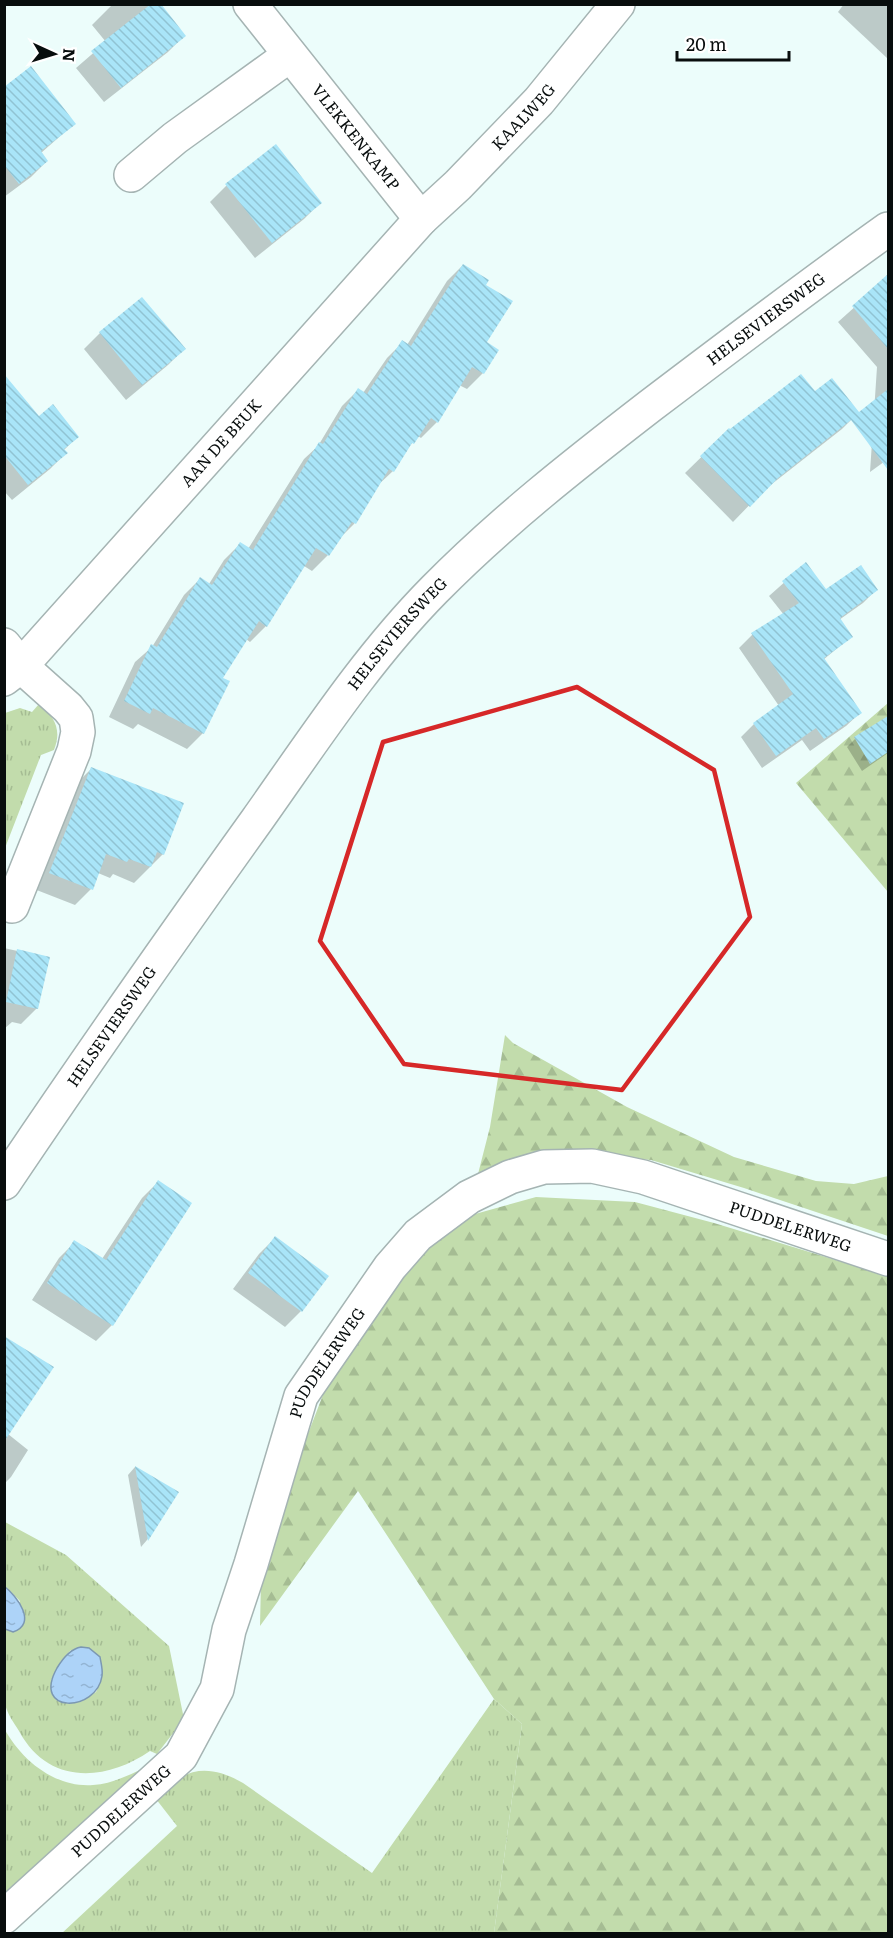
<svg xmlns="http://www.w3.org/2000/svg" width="893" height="1938" font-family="Literata,serif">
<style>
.grass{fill:url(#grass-tufts);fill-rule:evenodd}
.forest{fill:url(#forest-firs)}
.water{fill:url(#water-ripples);stroke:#7c98b2;stroke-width:1.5}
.shadow{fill:#0003}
.building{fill:url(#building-back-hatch)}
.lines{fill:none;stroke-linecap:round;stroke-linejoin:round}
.minor-casing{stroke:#a5b4b3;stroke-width:36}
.minor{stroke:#fff;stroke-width:33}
.marked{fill:none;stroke:#d62828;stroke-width:4.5;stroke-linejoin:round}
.labels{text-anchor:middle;stroke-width:6;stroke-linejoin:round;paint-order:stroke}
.street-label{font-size:16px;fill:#080d0d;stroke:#fff}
</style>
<defs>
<pattern id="grass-tufts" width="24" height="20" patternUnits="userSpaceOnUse" patternTransform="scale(1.5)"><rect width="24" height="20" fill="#c2dcac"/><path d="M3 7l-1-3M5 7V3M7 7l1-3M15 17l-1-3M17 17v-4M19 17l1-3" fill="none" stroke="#a5bc93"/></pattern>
<pattern id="forest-firs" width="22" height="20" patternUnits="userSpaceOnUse" patternTransform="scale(1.5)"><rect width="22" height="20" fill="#c2dcac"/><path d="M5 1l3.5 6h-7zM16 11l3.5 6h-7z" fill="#a5bc93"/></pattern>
<pattern id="water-ripples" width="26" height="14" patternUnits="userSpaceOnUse" patternTransform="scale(1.5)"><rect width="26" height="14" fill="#add3f8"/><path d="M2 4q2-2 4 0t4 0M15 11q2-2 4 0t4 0" fill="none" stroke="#93b4d3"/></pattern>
<pattern id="building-back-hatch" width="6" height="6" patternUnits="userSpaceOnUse" patternTransform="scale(1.5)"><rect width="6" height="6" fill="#a9e5f8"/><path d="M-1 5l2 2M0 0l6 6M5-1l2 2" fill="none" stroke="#90c3d3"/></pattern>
</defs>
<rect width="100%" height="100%" fill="#ecfdfb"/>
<!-- grass -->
<g class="grass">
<path d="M39 704C55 717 62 730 54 750L41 755 5 848V713L20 708 32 712Z"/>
<path d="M5 1522 66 1555 169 1646 184 1719 157 1754 150 1751C105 1782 48 1785 19 1731 14 1723 6 1712 5 1703 1 1679 5 1652 4 1629L13 1632 20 1601 5 1586ZM71 1650 101 1681 96 1692 80 1702 51 1681 61 1661Z"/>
<path d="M494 1699 522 1724 494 1933 61 1934 177 1826 156 1799C163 1792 172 1782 181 1777 202 1765 224 1772 243 1783L372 1873Z"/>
<path d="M4 1728C21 1760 55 1788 93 1785 112 1784 129 1775 146 1767L4 1901Z"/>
</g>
<!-- forest -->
<g class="forest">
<path d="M888 703V892L796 783Z"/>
<path d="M505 1035 513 1043 627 1107 734 1157 816 1181 854 1184 888 1176V1236L744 1188 651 1160 568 1154 505 1163 478 1174 490 1127Z"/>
<path d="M536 1197 635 1202 714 1223 888 1276V1933H494L522 1724 494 1699 358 1491 260 1626 261 1581 291 1478 331 1374 389 1290 420 1254 468 1216Z"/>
</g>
<!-- water -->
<g class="water">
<path d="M4 1586C17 1596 38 1624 13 1632L5 1629Z"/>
<path d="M81 1647 89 1648 100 1657C101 1663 103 1670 102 1676 97 1712 31 1715 57 1668 63 1658 70 1649 81 1647Z"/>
</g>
<!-- shadow -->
<g class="shadow">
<path d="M113 4H159L184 36 168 52 104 102 76 68 106 42 92 25Z"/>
<path d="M844 4H888V59L838 12Z"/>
<path d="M4 89 74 124 41 153 47 161 31 177 4 197Z"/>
<path d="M276 146 320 203 304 219 255 258 210 202 226 186Z"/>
<path d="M463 265 484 285 485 343 497 350 483 373 467 389 459 385 437 422 421 438 418 436 404 453 393 471 377 486 354 524 337 541 328 555 312 571 304 566 266 626 250 642 246 639 221 679 203 733 187 749 138 724 133 729 109 717 135 662 152 647 184 595 200 579 209 584 224 560 240 544 248 549 304 459 318 446 342 406 358 390 363 393 387 358 403 342 407 345 447 281Z"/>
<path d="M886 279 888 282V459L870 472 877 367 838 322Z"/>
<path d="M100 333 184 349 168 365 126 400 84 349Z"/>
<path d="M815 393 858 413 842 429 763 491 733 522 685 473 729 430Z"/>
<path d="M4 405 77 437 64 450 66 453 50 469 12 500 4 491Z"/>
<path d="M805 564 826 592 876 590 863 603 839 620 851 637 823 660 860 713 846 726 810 751 802 740 762 768 741 737 754 724 779 706 739 648 752 635 784 615 769 596Z"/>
<path d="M881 723 888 735V753L862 771 847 747 855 739Z"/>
<path d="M92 768 163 854 134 883 113 874 110 878 98 873 91 889 75 905 34 889 76 784Z"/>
<path d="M4 948 49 958 37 1008 21 1024 12 1022 4 1029Z"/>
<path d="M158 1182 112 1325 96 1341 32 1300 59 1258 75 1242 102 1259 142 1198Z"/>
<path d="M275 1238 327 1276 301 1311 285 1327 233 1289 259 1254Z"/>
<path d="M4 1338 8 1434 28 1450 11 1477 4 1484Z"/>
<path d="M135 1467 177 1492 147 1540 141 1547 128 1475Z"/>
</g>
<!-- building -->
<g class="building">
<path d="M151 4H161L186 36 121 88 91 51Z"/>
<path d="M31 66 76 124 41 151 48 161 19 184 4 165V87Z"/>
<path d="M276 144 322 203 272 243 225 184Z"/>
<path d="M463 264 489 280 486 285 513 301 487 342 499 350 484 374 472 367 438 423 431 418 414 444 412 443 394 472 389 469 356 524 352 522 329 556 316 548 267 627 259 621 223 678 230 681 204 734 153 708 150 714 124 701 151 644 157 647 200 577 212 585 240 542 253 550 319 442 323 444 358 388 367 394 402 340 411 346Z"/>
<path d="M888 274V349L852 306Z"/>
<path d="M142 297 186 349 142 385 99 332Z"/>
<path d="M4 374 39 416 53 404 79 437 64 449 68 453 28 485 4 455Z"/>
<path d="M801 374 815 391 832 378 859 412 888 389V470L851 420 778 478 750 507 700 456 729 428 730 429Z"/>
<path d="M806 562 826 589 861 565 878 590 840 618 853 637 824 658 862 713 824 739 816 728 776 756 753 723 793 694 751 633 799 603 782 581Z"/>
<path d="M888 716V752L870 764 854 737Z"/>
<path d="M91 767 184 803 164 855 157 852 151 867 129 859 127 862 106 854 93 890 49 873Z"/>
<path d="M17 949 50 957 38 1009 6 1002Z"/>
<path d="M158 1180 192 1203 113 1326 47 1283 74 1240 106 1260Z"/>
<path d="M275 1236 329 1276 302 1312 248 1273Z"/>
<path d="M4 1336 54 1367 4 1442Z"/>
<path d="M135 1466 179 1492 148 1541Z"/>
</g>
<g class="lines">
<defs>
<g id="minor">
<path id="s1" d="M250 4 421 219"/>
<path d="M131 175 175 138 290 55"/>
<path d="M4 645 21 666 68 708 76 718 78 732 74 751 12 906"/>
<path id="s2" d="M4 679 21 666 421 219 458 185 539 101 618 4"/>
<path id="s3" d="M4 1183C86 1061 171 940 257 820 313 741 366 659 434 590 501 522 575 464 650 406 729 346 808 286 888 229"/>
<path id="s4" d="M4 1917 181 1756 217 1689 229 1630 251 1564 301 1396 390 1267 418 1235 469 1197 510 1177 544 1167 592 1166 643 1177 888 1259"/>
</g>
</defs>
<!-- minor casing -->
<use href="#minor" class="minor-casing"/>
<!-- minor -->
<use href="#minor" class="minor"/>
</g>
<!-- marked area -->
<path class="marked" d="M577 687 714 770 750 917 622 1090 404 1064 320 941 383 742Z"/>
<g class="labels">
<!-- street labels -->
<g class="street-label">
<text dy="6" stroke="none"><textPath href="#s2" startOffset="766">KAALWEG</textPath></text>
<text dy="6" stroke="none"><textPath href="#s1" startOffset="170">VLEKKENKAMP</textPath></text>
<text dy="6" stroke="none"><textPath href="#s3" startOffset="1162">HELSEVIERSWEG</textPath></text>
<text dy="6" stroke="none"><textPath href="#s2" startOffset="321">AAN DE BEUK</textPath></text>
<text dy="6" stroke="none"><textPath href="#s3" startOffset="676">HELSEVIERSWEG</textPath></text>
<text dy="6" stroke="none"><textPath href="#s3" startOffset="190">HELSEVIERSWEG</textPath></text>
<text dy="6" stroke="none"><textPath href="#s4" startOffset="1220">PUDDELERWEG</textPath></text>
<text dy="6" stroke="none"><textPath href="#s4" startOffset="662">PUDDELERWEG</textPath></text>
<text dy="6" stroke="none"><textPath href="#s4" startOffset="158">PUDDELERWEG</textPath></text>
</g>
</g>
<!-- border -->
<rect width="893" height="1938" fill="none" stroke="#080d0d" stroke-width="12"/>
<!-- north arrow -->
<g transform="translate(54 54) rotate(94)" stroke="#ffffff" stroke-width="4.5" paint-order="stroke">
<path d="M0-4.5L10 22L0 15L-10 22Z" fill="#080d0d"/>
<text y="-9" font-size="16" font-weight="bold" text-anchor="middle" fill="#080d0d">N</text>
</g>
<!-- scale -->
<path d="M677 51v9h112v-9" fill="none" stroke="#080d0d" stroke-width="3"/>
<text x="686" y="51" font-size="18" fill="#080d0d" stroke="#ffffff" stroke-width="4.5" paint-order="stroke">20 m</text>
</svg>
